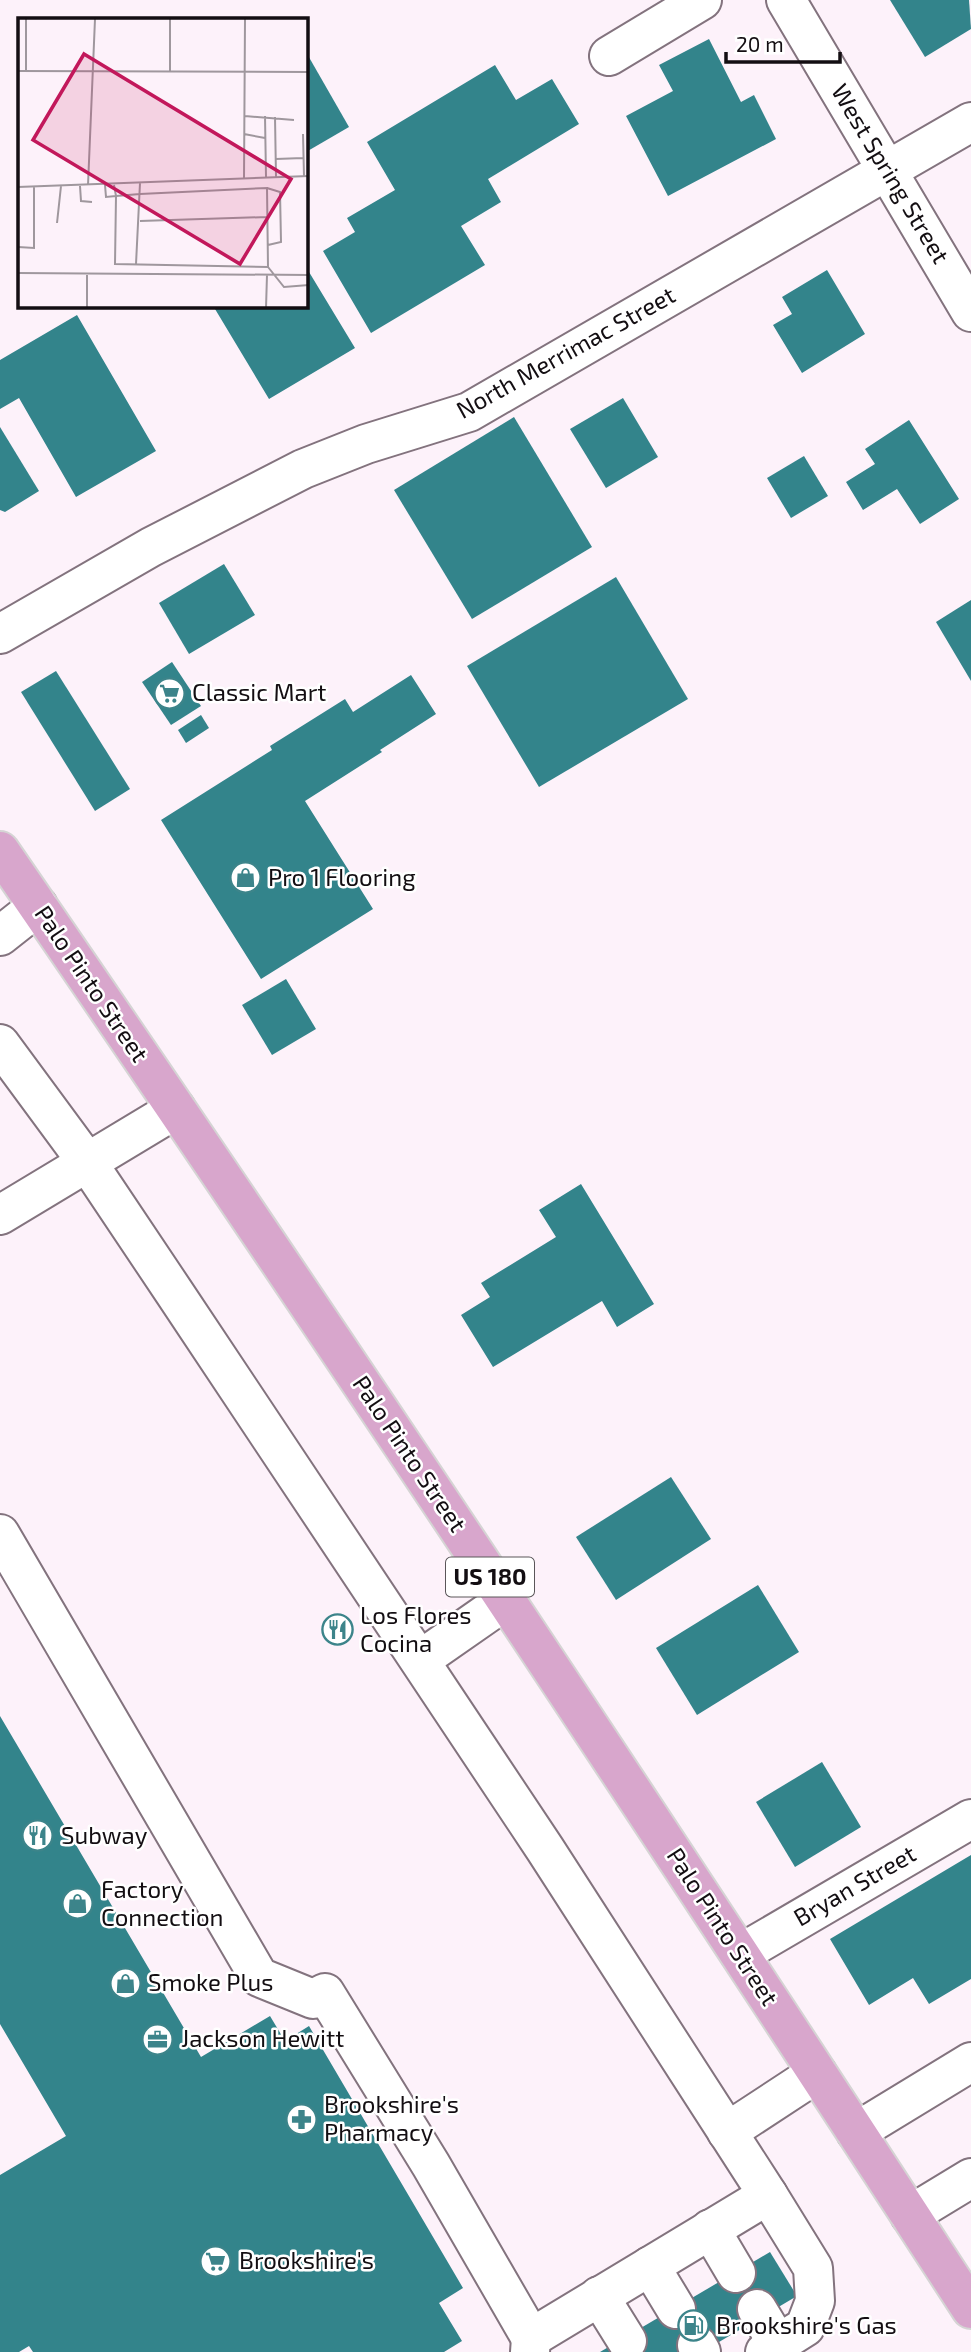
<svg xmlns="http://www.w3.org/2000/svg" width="971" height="2352" font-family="'Exo 2',sans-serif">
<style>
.building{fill:#33848b}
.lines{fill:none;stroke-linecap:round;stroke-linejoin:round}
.minor-casing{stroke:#83737e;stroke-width:42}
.major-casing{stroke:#d5d4d4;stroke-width:42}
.minor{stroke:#fff;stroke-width:38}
.major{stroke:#d8a6cc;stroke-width:38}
.labels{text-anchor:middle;stroke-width:5;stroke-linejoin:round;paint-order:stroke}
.shield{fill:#fff;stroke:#5a5659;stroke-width:2}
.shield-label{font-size:23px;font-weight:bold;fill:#130e12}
.street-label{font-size:24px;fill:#130e12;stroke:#fff}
.poi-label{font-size:24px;fill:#130e12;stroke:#fff;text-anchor:start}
.inset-road{fill:none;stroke:#9f979d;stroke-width:2}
.view{fill:#c2185b;fill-opacity:0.15;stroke:#c2185b;stroke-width:3.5}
.inset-edge{fill:none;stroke:#130e12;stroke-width:3.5}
</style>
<rect width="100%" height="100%" fill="#fdf2fa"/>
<!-- building -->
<g class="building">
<path d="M890 0H969L971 29 925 57Z"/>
<path d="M709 39 741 102 754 95 776 139 668 196 626 116 673 91 659 65Z"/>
<path d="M306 52 349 127 306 152Z"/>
<path d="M495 65 516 100 552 79 579 124 488 179 501 202 461 226 485 265 371 333 323 251 355 232 347 218 395 190 367 142Z"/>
<path d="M306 267 355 348 269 399 215 309 219 306H306Z"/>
<path d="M827 270 865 334 802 373 773 325 792 314 782 297Z"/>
<path d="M77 315 156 451 76 497 19 398 0 409V360Z"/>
<path d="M623 398 658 457 606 488 570 429Z"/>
<path d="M514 417 592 547 472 619 394 490Z"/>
<path d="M909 420 959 499 920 524 897 489 863 510 846 482 875 464 865 449Z"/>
<path d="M0 427 39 491 5 512 0 510Z"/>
<path d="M804 456 828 496 791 518 767 478Z"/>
<path d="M224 564 255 615 189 654 159 603Z"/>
<path d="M616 577 688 699 539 787 467 666Z"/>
<path d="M971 600V681L936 622Z"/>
<path d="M172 662 201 706 171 725 142 682Z"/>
<path d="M56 671 130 789 95 811 21 692Z"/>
<path d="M411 675 436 714 380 750 382 752 305 801 373 909 261 979 161 820 272 750 270 746 345 699 353 712Z"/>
<path d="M201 715 209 728 186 743 178 730Z"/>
<path d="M286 979 316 1029 272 1055 242 1005Z"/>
<path d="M581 1184 654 1304 617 1327 602 1301 493 1367 461 1315 490 1297 481 1283 556 1237 539 1210Z"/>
<path d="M671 1477 711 1539 616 1600 576 1537Z"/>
<path d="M758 1585 799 1652 697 1715 656 1648Z"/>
<path d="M0 1716 201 2057 270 2016 285 2041 309 2026 463 2288 439 2303 462 2341 444 2352H33L29 2346 19 2352H0V2175L66 2136 0 2024Z"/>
<path d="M822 1762 861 1827 795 1867 756 1802Z"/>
<path d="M971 1855V1979L929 2004 913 1978 869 2005 830 1939Z"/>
<path d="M770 2252 797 2296 702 2352H600Z"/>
</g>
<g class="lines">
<defs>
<g id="minor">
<path d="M786 0 971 312"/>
<path d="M609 56 702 0"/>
<path d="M0 634 151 547 303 469 366 444 469 412 971 122"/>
<path d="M0 936 38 906"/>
<path d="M0 1044 87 1162 174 1292 545 1849 768 2195 531 2338 530 2352"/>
<path d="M0 1215 176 1109"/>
<path d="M0 1534 259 1977 313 1999 325 1993 431 2165 531 2338"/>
<path d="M420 1660 506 1600"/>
<path d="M740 1954 971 1819"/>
<path d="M727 2132 817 2073"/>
<path d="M856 2132 971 2062"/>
<path d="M910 2215 971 2178"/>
<path d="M710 2229 736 2273"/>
<path d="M650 2266 676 2309"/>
<path d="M599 2296 627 2341"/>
<path d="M757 2309 778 2344"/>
<path d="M697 2345 701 2352"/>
<path d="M765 2352 805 2327 815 2301 813 2268 768 2195"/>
</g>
<path id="major" d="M0 851C331 1332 653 1819 971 2309"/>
</defs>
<!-- minor casing -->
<use href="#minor" class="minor-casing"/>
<!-- major casing -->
<use href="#major" class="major-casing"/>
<!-- minor -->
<use href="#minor" class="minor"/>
<!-- major -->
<use href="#major" class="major"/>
</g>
<!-- icons -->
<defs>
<symbol id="supermarket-ring" viewBox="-11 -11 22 22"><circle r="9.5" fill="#fff" stroke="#3c848a" stroke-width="1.5"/><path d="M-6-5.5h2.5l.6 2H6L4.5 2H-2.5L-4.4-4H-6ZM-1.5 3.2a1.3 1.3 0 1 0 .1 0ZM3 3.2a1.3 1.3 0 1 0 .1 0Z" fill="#3c848a"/></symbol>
<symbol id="shop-ring" viewBox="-11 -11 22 22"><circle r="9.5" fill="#fff" stroke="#3c848a" stroke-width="1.5"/><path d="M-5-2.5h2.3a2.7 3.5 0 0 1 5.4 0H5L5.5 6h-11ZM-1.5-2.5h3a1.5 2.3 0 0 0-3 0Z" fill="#3c848a"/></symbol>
<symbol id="restaurant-ring" viewBox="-11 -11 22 22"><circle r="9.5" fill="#fff" stroke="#3c848a" stroke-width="1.5"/><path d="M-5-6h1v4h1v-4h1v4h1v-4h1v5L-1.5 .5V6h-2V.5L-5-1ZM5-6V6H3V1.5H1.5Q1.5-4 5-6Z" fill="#3c848a"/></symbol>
<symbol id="office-ring" viewBox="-11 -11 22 22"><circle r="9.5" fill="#fff" stroke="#3c848a" stroke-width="1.5"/><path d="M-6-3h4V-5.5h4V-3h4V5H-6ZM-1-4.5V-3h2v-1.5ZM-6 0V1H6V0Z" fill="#3c848a"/></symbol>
<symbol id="pharmacy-ring" viewBox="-11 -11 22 22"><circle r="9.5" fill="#fff" stroke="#3c848a" stroke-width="1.5"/><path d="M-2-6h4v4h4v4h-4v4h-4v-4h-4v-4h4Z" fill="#3c848a"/></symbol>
<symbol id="fuel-ring" viewBox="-11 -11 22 22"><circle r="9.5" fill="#fff" stroke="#3c848a" stroke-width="1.5"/><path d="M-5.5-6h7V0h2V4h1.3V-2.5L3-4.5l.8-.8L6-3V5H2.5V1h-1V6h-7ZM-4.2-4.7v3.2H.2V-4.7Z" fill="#3c848a"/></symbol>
</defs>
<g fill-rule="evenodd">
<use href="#supermarket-ring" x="152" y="676" width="35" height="35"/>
<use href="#shop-ring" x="228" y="860" width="35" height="35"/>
<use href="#restaurant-ring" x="320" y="1612" width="35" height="35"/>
<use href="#restaurant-ring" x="20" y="1818" width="35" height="35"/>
<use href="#shop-ring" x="60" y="1886" width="35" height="35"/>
<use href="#shop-ring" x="108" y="1966" width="35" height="35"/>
<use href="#office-ring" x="140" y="2022" width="35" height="35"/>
<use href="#pharmacy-ring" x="284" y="2102" width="35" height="35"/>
<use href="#supermarket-ring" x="198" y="2244" width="35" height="35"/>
<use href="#fuel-ring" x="676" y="2308" width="35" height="35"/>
</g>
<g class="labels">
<!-- shield labels -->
<rect class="shield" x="446" y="1557.5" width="88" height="39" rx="5"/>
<g class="shield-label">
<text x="490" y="1585">US 180</text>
</g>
<!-- street labels -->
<g class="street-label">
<text transform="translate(890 174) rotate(59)" y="8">West Spring Street</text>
<text transform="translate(566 353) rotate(-29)" y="8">North Merrimac Street</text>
<text transform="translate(91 984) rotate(56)" y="8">Palo Pinto Street</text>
<text transform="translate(409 1454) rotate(56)" y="8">Palo Pinto Street</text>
<text transform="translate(855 1886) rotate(-30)" y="8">Bryan Street</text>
<text transform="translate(722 1927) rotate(57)" y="8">Palo Pinto Street</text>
</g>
<!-- poi labels -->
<g class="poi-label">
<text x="192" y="701">Classic Mart</text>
<text x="268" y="886">Pro 1 Flooring</text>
<text x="360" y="1624">Los Flores<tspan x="360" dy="28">Cocina</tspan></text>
<text x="61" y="1844">Subway</text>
<text x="101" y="1898">Factory<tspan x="101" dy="28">Connection</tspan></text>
<text x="148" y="1991">Smoke Plus</text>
<text x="181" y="2047">Jackson Hewitt</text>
<text x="324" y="2113">Brookshire's<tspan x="324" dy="28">Pharmacy</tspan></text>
<text x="239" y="2269">Brookshire's</text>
<text x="716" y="2334">Brookshire's Gas</text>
</g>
</g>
<!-- overview -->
<g transform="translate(18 18)">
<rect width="290" height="290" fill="#fdf2fa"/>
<path class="inset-road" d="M8 1V53M0 53 291 54M152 54V1M227 98 276 102M247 98 248 159M257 99 258 159M226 116 247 120M285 116 286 158M258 141 285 140M226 160 227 1M70 167 77 1M87 167 88 179 98 178 122 176 249 170 250 249 97 246 98 178 96 167M62 168 63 183 74 184M0 169 291 158M249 170 262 174 263 224 250 227M122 203 249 199M39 205 43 168M0 229 16 230V169M118 246 122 165M250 249 266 269 291 267M0 255 291 257M69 290V255M248 290 249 257"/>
<path class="view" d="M66 36 273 161 222 246 15 122Z"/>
<rect width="290" height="290" class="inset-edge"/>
</g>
<!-- scale -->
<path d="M726 52v10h114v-10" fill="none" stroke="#130e12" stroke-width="3.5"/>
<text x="736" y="52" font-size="21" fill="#130e12" stroke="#ffffff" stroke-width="5" paint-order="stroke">20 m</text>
</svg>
